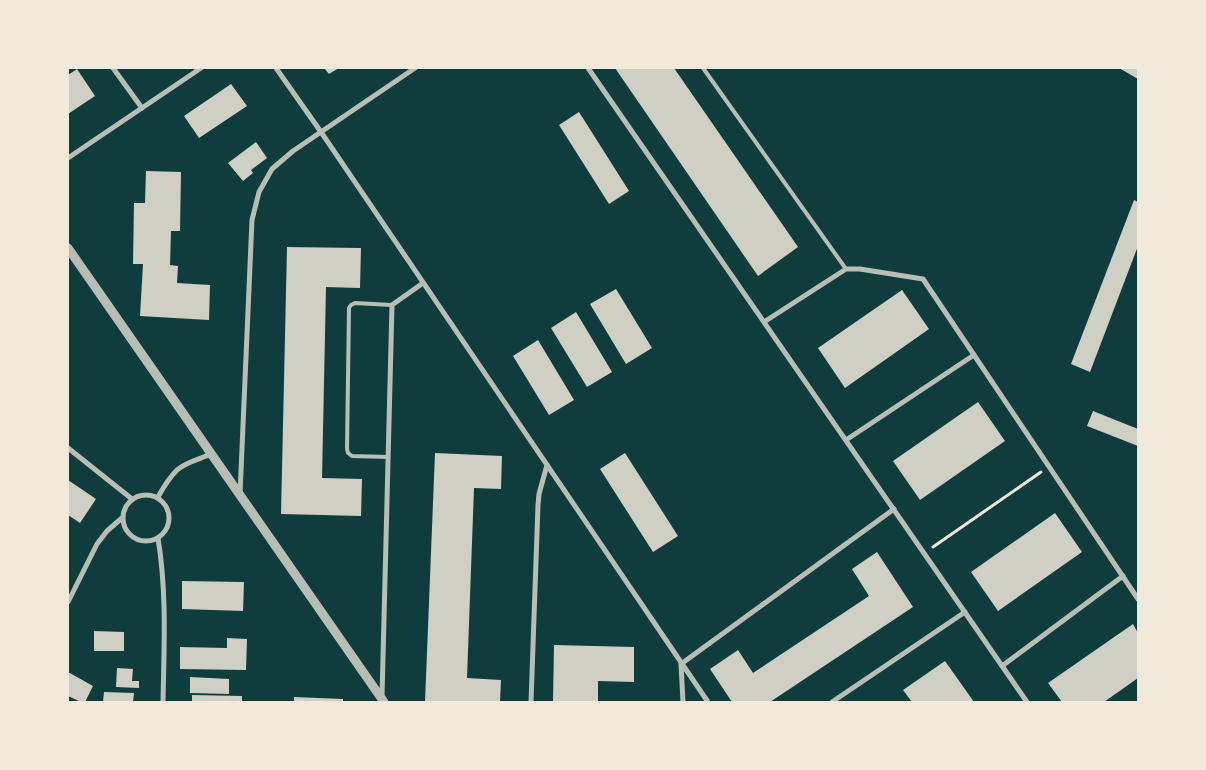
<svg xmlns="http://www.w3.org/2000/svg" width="1206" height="770" font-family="Roboto,sans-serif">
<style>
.building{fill:#cfcfc3}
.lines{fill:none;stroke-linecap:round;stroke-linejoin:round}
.path{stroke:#f1e9da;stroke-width:3}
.service{stroke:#b8beb3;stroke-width:4}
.minor{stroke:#b8beb3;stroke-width:5}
.tertiary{stroke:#b8beb3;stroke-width:9}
</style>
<rect width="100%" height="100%" fill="#0f3d3e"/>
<!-- building -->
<g class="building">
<path d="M324 68H339L329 74Z"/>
<path d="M615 68H674L798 247 758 276Z"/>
<path d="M1119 68H1138V79Z"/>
<path d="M77 69 95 96 68 114V75Z"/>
<path d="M231 84 247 106 199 138 184 116Z"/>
<path d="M579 112 629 191 609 204 559 125Z"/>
<path d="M256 142 267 158 251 170 253 173 243 181 228 163Z"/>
<path d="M146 171 181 172 180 231H171L170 265 178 266 177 283 210 285 209 320 140 316 143 264H133L134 203H145Z"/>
<path d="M1134 200 1138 202V246L1090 372 1071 364Z"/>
<path d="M287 247 361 248 360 288 326 287 322 478 362 479 361 516 281 514Z"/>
<path d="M616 289 652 348 626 364 590 304Z"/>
<path d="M902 290 929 329 845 388 818 348Z"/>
<path d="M576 312 612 372 587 387 551 328Z"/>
<path d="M538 340 574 400 549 415 513 356Z"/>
<path d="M978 402 1005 441 920 500 893 461Z"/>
<path d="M1093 411 1138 429V446L1087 426Z"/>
<path d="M435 453 502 456 501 489 474 488 467 678 501 680 500 702H425Z"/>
<path d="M625 453 678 536 653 552 600 469Z"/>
<path d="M68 480 96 499 80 523 68 515Z"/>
<path d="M1055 513 1082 552 998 611 971 572Z"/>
<path d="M877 552 913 607 770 702H732L710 669 738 650 753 673 869 596 852 569Z"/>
<path d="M182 581 244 582 243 611 182 609Z"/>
<path d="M1133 624 1138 633V678L1104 702H1062L1048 683Z"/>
<path d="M94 631 124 632V651H94Z"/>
<path d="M227 638 247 639 246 670 180 669V647L227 648Z"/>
<path d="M554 645 634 647V682L598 681V702H553Z"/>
<path d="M945 661 974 702H912L903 690Z"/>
<path d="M117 668 133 669 132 681H139V688L116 687Z"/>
<path d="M68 672 93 686 85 702H81L68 696Z"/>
<path d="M190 677 229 679V694L190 693Z"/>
<path d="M104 692 134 693 133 702H103Z"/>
<path d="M192 695 242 696V702H192Z"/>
<path d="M294 697 343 699V702H294Z"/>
</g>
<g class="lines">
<!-- path -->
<path class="path" d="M933 547 1041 472"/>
<!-- service -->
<g class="service">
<path d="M703 68 846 269"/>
<path d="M388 457 352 456 348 453 347 449 349 308 351 305 355 303 392 305"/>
</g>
<!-- minor -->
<g class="minor">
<path d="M113 68 142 108"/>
<path d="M276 68 321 132 708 702"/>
<path d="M588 68 1027 702"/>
<path d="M68 158 201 68"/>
<path d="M764 322 846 269H860L923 279 1138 599"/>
<path d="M846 440 974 355"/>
<path d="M68 448 132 499"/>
<path d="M240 494 252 220 259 192 272 169 293 151 415 68"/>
<circle cx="146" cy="518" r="23"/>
<path d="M158 497C163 488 169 478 177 470 186 462 200 459 211 454"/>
<path d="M158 538C167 593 164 647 163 702"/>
<path d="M68 602 97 544 107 531 122 518"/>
<path d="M1002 666 1123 576"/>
<path d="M382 697 392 305 423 283"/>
<path d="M531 702 538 505 539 494 547 465"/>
<path d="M683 702 681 664 894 509"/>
<path d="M832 702 965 612"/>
</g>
<!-- tertiary -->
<path class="tertiary" d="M68 248 384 702"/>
</g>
<!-- border -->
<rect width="1206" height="770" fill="none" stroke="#f1e9da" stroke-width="138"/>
</svg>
